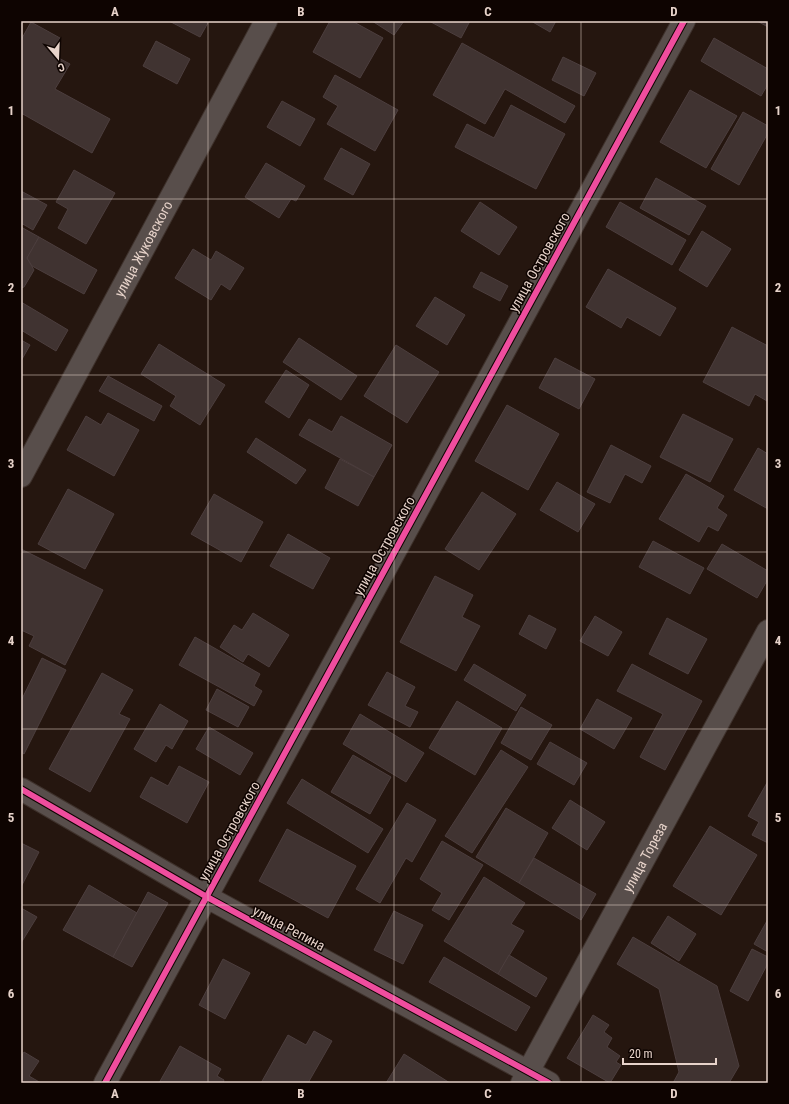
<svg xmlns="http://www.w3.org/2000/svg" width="789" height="1104" font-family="'Roboto Condensed',sans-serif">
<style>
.building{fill:#403331;stroke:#4c3e3e}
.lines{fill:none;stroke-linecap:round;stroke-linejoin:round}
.minor-casing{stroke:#3e312b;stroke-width:24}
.minor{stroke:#584e4b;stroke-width:22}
.cycleway-casing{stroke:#0e0401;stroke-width:8}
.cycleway{stroke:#ef4d9e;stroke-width:6}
.grid{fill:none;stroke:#e7d3ca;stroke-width:1;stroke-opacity:0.55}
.labels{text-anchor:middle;stroke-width:3;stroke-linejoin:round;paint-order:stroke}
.street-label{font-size:14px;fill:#e7d3ca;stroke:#0e0401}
.neatline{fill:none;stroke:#e7d3ca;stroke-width:1.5}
.grid-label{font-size:13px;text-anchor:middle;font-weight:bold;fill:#e7d3ca}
</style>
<rect width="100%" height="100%" fill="#25160f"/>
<!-- building -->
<g class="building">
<path d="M169 21H209L200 37Z"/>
<path d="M330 21H352L383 38 360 78 313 52Z"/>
<path d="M372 21H404L394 35Z"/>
<path d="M429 21H470L461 38Z"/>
<path d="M531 21H556L550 32Z"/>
<path d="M757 21H768V27Z"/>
<path d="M31 22 60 38 51 54 70 64 55 89 110 119 92 153 21 113V40Z"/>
<path d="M714 38 768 69V84L761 96 701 61Z"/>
<path d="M156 41 190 59 177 84 143 66Z"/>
<path d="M462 43 575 106 565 123 505 89 485 124 433 95Z"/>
<path d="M563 57 596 73 584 96 552 80Z"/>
<path d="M335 75 398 110 375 151 327 124 338 106 323 97Z"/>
<path d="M690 90 737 116 706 168 660 142Z"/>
<path d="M282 101 315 119 300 146 267 127Z"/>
<path d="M511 105 565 134 536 189 455 147 467 124 494 138Z"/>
<path d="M743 112 768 126V133L739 185 711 169Z"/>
<path d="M341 148 370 164 353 195 324 179Z"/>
<path d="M266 163 305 186 296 201 291 199 279 218 245 197Z"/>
<path d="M74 170 115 193 86 244 58 228 68 209 56 202Z"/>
<path d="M656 178 706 206 689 235 640 208Z"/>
<path d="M21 191 47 205 33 230 21 223Z"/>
<path d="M480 202 517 227 499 255 461 231Z"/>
<path d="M620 202 686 240 672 265 606 227Z"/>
<path d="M21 227 39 237 27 258 34 270 24 287 21 288Z"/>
<path d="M702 231 731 249 707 287 679 270Z"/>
<path d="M39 237 97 270 84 294 32 266 27 258Z"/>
<path d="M193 249 211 260 216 251 244 268 230 290 221 284 211 300 175 278Z"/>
<path d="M608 269 676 308 660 336 627 317 621 328 586 307Z"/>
<path d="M481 272 508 286 500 301 473 287Z"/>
<path d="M435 297 465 315 447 345 416 326Z"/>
<path d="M21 302 68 330 56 351 21 330Z"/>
<path d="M732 327 768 346 767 401 755 394 749 406 703 382Z"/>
<path d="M299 338 357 376 341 400 283 362Z"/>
<path d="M21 340 30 345 21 361Z"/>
<path d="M159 344 225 385 200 425 170 406 176 396 141 374Z"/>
<path d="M396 345 439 372 407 423 364 396Z"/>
<path d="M555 358 595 379 579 409 539 388Z"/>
<path d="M286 370 309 385 289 418 265 402Z"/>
<path d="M108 376 162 406 154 421 99 391Z"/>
<path d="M507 405 559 434 528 490 475 461Z"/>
<path d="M108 413 139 430 114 476 67 450 86 416 101 425Z"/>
<path d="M683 414 733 439 710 482 660 457Z"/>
<path d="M341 416 392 445 374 477 299 435 309 419 332 432Z"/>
<path d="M256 438 306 470 296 484 247 452Z"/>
<path d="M611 445 651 466 642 483 625 474 610 503 587 492Z"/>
<path d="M758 448 768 454V509L734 490Z"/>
<path d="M340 459 374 477 358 506 325 488Z"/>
<path d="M686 474 724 496 717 508 727 515 718 531 708 526 699 542 659 519Z"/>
<path d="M557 482 595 504 578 532 540 510Z"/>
<path d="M68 489 114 514 85 569 38 544Z"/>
<path d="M482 492 516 514 479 570 445 549Z"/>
<path d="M214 494 263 522 241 562 191 534Z"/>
<path d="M288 534 330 558 313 589 270 566Z"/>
<path d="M653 541 704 568 690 594 639 567Z"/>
<path d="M722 544 768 571V579L757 598 707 569Z"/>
<path d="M21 549 103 590 65 665 29 646 34 636 21 630Z"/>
<path d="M435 576 473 595 462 617 480 626 456 671 400 642Z"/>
<path d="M253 613 289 635 269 667 248 654 243 662 220 647 234 625 242 630Z"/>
<path d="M529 615 556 629 546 649 519 634Z"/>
<path d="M595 616 622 632 608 656 580 641Z"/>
<path d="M667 618 707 639 688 674 649 654Z"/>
<path d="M195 637 260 674 254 686 262 691 254 706 179 665Z"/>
<path d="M42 658 66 670 24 754 21 752V701Z"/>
<path d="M474 664 526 695 516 711 464 680Z"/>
<path d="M632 664 702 701 665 770 640 757 663 714 617 691Z"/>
<path d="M387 672 415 687 405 706 418 712 410 727 368 705Z"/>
<path d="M102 673 133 690 119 714 130 719 90 792 49 769Z"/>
<path d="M217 689 249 707 238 727 206 710Z"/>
<path d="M597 699 632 718 614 749 580 729Z"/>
<path d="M457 701 502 728 475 775 429 748Z"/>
<path d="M160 704 188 721 172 749 166 745 156 762 134 749Z"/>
<path d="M521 707 552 725 531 760 501 743Z"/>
<path d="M360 714 424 753 406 782 343 744Z"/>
<path d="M209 727 253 753 240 775 196 749Z"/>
<path d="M550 742 587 763 574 785 537 764Z"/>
<path d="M501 750 528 767 472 853 445 836Z"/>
<path d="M353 755 391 777 370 814 331 792Z"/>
<path d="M179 766 209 782 187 823 140 797 151 777 168 786Z"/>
<path d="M302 779 383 829 368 853 287 803Z"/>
<path d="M768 781V843L752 835 759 822 748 816Z"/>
<path d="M570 800 605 822 587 850 552 828Z"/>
<path d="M407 803 436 820 412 862 406 858 380 903 356 889Z"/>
<path d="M506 808 548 833 519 883 476 857Z"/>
<path d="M710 826 757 855 721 915 673 886Z"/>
<path d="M287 829 356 866 328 918 259 881Z"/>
<path d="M442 841 483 865 449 920 432 910 442 893 420 879Z"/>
<path d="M21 843 39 852 21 887Z"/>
<path d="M534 858 596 894 581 920 519 883Z"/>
<path d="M484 877 525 903 511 924 524 931 498 974 444 941Z"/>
<path d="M89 885 137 913 113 957 63 930Z"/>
<path d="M148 892 168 903 132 967 113 957Z"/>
<path d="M21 908 37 917 21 943Z"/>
<path d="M394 911 423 925 403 964 374 950Z"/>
<path d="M668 916 696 934 679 961 651 943Z"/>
<path d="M768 919V952L754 944Z"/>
<path d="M633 937 717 986 739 1066 729 1083H673L679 1072 659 989 617 964Z"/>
<path d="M752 949 768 957V963L748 1001 730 991Z"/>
<path d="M509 955 547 978 536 997 498 974Z"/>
<path d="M444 957 530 1007 516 1031 429 982Z"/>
<path d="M223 959 250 973 225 1019 199 1005Z"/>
<path d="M593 1015 609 1025 604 1032 612 1038 607 1047 620 1056 616 1062 621 1065 610 1083 567 1058Z"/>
<path d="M314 1031 332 1041 308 1083H261L288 1035 306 1045Z"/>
<path d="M180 1046 221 1069 217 1076 224 1080 223 1083H159Z"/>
<path d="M24 1052 39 1061 29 1076 41 1083H21V1057Z"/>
<path d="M404 1054 450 1083H386Z"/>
</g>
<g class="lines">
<defs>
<g id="minor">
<path id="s1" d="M21 476 266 21"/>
<path d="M21 789 207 897 549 1083"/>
<path d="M105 1083 684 21"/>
<path id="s2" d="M522 1083 768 631"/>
</g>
</defs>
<!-- minor casing -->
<use href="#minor" class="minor-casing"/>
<!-- minor -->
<use href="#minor" class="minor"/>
<defs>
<g id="cycleway">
<path d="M21 789 207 897 549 1083"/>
<path d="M105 1083 684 21"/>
</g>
</defs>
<!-- cycleway casing -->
<use href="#cycleway" class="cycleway-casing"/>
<!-- cycleway -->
<use href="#cycleway" class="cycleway"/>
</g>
<!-- grid -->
<path class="grid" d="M208 21V1083M394 21V1083M581 21V1083M21 199H768M21 375H768M21 552H768M21 729H768M21 905H768"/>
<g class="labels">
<!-- street labels -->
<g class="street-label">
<text dy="5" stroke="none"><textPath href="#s1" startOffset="258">улица Жуковского</textPath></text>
<text transform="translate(539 262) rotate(-61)" y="5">улица Островского</text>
<text transform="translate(384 546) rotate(-61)" y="5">улица Островского</text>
<text transform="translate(229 831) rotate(-61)" y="5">улица Островского</text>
<text dy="5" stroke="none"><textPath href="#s2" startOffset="257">улица Тореза</textPath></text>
<text transform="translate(289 928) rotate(28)" y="5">улица Репина</text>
</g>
</g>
<!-- border -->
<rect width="789" height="1104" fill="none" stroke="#0e0401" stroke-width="44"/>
<!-- north arrow -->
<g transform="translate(58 58) rotate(161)" stroke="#0e0401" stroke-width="3" paint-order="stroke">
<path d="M0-3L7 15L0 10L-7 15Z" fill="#e7d3ca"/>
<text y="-6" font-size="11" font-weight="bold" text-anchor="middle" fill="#e7d3ca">С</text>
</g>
<!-- scale -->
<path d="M623 1058v6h93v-6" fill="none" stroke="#e7d3ca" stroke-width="2"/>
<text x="629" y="1058" font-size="12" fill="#e7d3ca" stroke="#0e0401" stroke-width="3" paint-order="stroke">20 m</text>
<rect x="22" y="22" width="745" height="1060" class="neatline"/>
<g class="grid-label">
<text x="115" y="16">A</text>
<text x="301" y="16">B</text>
<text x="488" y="16">C</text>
<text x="674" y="16">D</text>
<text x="11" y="115">1</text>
<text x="778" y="115">1</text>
<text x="11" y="292">2</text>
<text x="778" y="292">2</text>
<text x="11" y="468">3</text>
<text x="778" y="468">3</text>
<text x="11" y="645">4</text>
<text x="778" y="645">4</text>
<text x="11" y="822">5</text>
<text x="778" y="822">5</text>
<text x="11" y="998">6</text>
<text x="778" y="998">6</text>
<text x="115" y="1098">A</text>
<text x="301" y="1098">B</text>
<text x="488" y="1098">C</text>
<text x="674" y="1098">D</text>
</g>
</svg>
